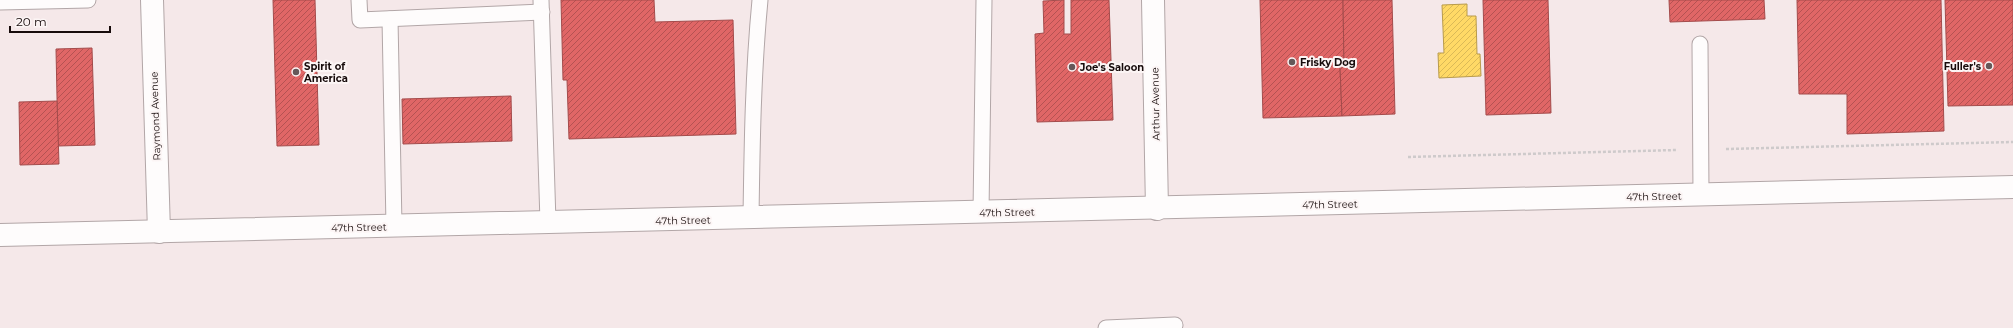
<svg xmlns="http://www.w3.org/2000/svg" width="2013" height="328" font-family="Montserrat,sans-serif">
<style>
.homes{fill:url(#homes-hatch);stroke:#b99b4b}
.shops{fill:url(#shops-hatch);stroke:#a44b4b}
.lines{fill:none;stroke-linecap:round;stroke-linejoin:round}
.lane-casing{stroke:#b2a6a7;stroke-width:17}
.street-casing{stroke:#b2a6a7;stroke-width:24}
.secondary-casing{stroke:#b2a6a7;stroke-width:24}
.path{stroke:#cecacb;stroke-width:2.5;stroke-dasharray:3 2;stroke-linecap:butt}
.lane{stroke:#fefcfc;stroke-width:15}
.street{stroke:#fefcfc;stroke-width:22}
.secondary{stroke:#fefcfc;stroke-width:22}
.poi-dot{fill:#655859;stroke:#fcf5f5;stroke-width:1.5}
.labels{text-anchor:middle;stroke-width:4;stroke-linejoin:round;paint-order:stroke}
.poi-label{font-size:10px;font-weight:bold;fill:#170b0b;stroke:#fcf5f5;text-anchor:start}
.street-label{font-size:10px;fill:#170b0b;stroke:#fcf5f5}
</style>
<defs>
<pattern id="homes-hatch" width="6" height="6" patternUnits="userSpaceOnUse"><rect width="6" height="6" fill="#ffd966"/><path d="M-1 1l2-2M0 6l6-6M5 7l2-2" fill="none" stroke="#dab957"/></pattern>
<pattern id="shops-hatch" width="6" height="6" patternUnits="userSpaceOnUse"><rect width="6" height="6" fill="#e06666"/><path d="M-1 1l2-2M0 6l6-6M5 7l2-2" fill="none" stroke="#b55252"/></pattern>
</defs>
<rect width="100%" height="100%" fill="#f5e8e9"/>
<!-- homes -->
<path class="homes" d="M1467 4V16H1476L1477 54H1480L1481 76 1439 78 1438 53H1444L1442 5Z"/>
<!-- shops -->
<g class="shops">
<path d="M273 0H315L319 145 277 146Z"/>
<path d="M561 0H654L655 22 733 20 736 134 569 139 567 80H563Z"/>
<path d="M1064 0V34H1071V0H1109L1113 120 1037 122 1035 34 1044 33 1043 1Z"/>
<path d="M1260 0H1343L1344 67H1340L1342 116 1263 118Z"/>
<path d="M1343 0H1392L1395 114 1342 116 1340 67H1344Z"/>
<path d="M1483 0H1548L1551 113 1486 115Z"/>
<path d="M1669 0H1764L1765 19 1670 22Z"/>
<path d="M1797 0H1941L1944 131 1847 134V94H1799Z"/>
<path d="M1945 0H2013V105L1948 106Z"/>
<path d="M92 48 95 145 58 146 56 49Z"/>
<path d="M511 96 512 141 403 144 402 99Z"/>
<path d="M57 101 59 164 20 165 19 102Z"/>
</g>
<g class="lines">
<defs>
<g id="lane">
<path d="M359 0 360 20 542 12"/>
<path d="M541 0 548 222"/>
<path d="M0 2 88 0"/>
<path d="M390 19 394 226"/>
<path d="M1700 44 1701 195"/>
<path d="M981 212 984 0"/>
<path d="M751 218C752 145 753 73 760 0"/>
<path d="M1106 328 1175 325"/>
</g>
<g id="street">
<path d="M152 0 159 232"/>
<path d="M1153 0 1157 209"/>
</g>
<path id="secondary" d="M0 235 2013 187"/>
</defs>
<!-- lane casing -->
<use href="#lane" class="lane-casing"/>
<!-- street casing -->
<use href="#street" class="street-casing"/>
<!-- secondary casing -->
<use href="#secondary" class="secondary-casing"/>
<!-- path -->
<g class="path">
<path d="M1726 149 2013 142"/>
<path d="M1408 157 1677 150"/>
</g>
<!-- lane -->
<use href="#lane" class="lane"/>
<!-- street -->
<use href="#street" class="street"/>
<!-- secondary -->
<use href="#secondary" class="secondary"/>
</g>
<!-- markers -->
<g class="poi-dot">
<circle cx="1292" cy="62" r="4"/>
<circle cx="1989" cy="66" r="4"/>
<circle cx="1072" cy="67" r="4"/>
<circle cx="296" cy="72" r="4"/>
</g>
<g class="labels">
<!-- poi labels -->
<g class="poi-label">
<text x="1300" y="66">Frisky Dog</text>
<text x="304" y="70">Spirit of<tspan x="304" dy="12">America</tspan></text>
<text x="1981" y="70" text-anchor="end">Fuller's</text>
<text x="1080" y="71">Joe's Saloon</text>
</g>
<!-- street labels -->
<g class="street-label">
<text transform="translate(1155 104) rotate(-91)" y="4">Arthur Avenue</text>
<text transform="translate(155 116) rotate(-92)" y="4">Raymond Avenue</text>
<text transform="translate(1654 196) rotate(-1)" y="4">47th Street</text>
<text transform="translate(1330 204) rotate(-1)" y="4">47th Street</text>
<text transform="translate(1007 212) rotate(-1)" y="4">47th Street</text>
<text transform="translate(683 220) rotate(-1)" y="4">47th Street</text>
<text transform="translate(359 227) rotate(-1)" y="4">47th Street</text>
</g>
</g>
<!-- scale -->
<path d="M10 26v6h100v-6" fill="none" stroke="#170b0b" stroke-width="2"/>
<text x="16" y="26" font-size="12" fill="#170b0b" stroke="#fcf5f5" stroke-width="3" paint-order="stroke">20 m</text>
</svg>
